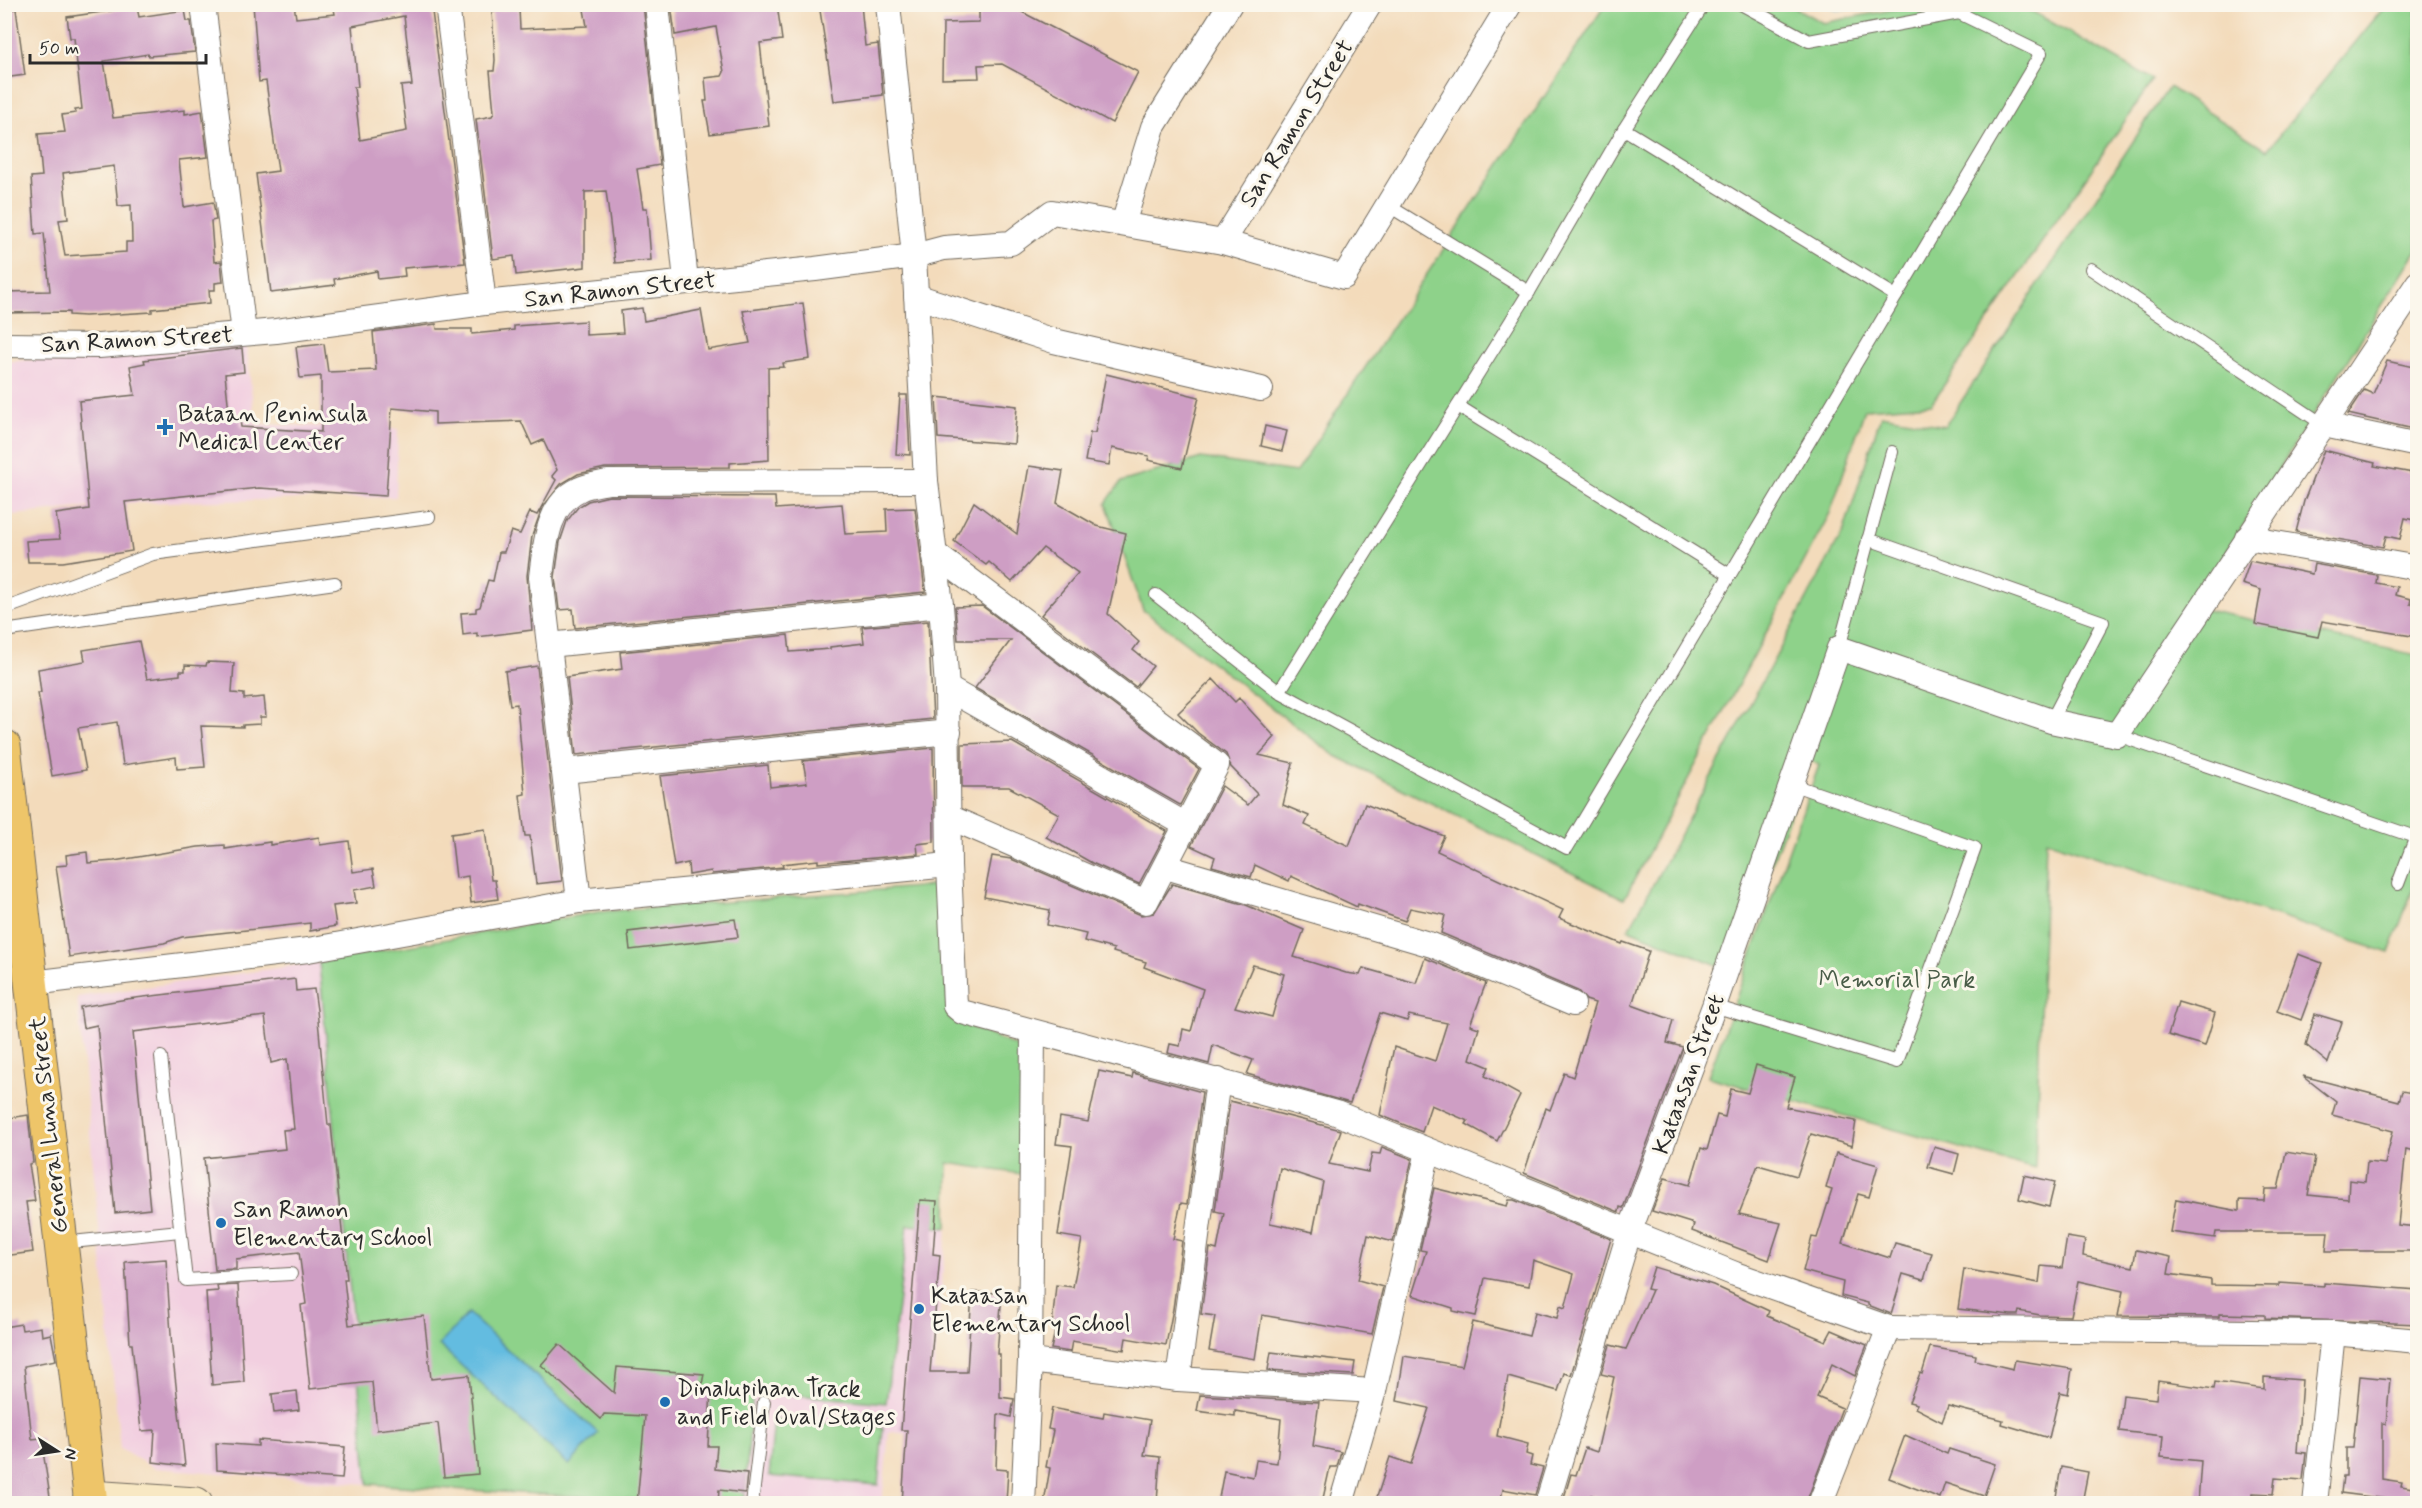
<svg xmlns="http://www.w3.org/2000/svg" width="2422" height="1508" font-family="Mynerve,sans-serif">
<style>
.built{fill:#f2cfe0}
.green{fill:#8ed28a;stroke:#5c7e5a;stroke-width:1.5}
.water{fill:#63bce0;stroke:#477486;stroke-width:1.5}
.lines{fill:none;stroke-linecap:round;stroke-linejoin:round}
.stream{stroke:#63bce0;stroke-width:7}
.building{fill:#ce9ec4;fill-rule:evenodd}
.lane-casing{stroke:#71695d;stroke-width:14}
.street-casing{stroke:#71695d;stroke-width:26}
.secondary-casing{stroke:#71695d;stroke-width:35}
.primary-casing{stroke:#71695d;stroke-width:35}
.lane{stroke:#fff;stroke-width:12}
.street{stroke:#fff;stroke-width:24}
.secondary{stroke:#f8e8c3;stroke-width:33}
.primary{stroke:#eec569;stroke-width:33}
.poi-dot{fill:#1f6fb2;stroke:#fbf7ec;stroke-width:2}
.labels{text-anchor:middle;stroke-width:6;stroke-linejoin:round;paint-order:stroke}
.street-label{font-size:24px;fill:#2b2b2b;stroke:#fbf7ec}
.poi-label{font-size:24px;fill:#2b2b2b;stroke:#fbf7ec;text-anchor:start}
.park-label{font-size:24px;fill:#495d48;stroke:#fbf7ec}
</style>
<rect width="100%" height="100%" fill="#fbf7ec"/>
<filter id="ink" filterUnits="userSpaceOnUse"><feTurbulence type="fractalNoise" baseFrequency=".0167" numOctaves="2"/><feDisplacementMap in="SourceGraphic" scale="12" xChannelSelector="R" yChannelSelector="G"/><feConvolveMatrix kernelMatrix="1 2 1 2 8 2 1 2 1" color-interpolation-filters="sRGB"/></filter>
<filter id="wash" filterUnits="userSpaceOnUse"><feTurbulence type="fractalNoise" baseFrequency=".008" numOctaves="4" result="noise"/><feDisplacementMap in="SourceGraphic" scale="24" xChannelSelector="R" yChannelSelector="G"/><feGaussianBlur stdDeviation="1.35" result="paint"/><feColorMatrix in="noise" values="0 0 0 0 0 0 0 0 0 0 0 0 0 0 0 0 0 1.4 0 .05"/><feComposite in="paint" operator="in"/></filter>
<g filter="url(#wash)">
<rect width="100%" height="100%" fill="#f3dbbb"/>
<!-- built -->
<g class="built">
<path d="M246 342 255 424 398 429 396 497 125 503 13 515 5 456 4 362Z"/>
<path d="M319 962 368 1484 154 1468 120 1449 77 997Z"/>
<path d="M908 1225 947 1228 928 1435 889 1432 882 1503 744 1504 753 1390 886 1403Z"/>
</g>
<!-- green -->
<g class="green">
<path d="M1605 5H1790L1823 23 1917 5H2021L2153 80 1931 404 1865 409 1830 513 1624 899 1334 755 1143 610 1106 503 1121 482 1201 458 1296 472Z"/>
<path d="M2386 5H2417V250L2192 607 2417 655V878L2389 953 2046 840 2035 1169 1708 1077 1819 765 1810 760 1732 971 1629 929 1844 530 1881 415 1945 426 2169 87 2267 150Z"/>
<path d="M943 885 949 1018 1025 1050 1021 1174 948 1163 947 1228 908 1225 886 1403 753 1391 744 1503H689L368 1484 319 962 598 912Z"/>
<path d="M774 1419 883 1428 878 1485 769 1476Z"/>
</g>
<!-- water -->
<path class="water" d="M468 1313 598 1433 569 1465 439 1345Z"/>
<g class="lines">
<!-- stream -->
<path class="stream" d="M1832 4 1838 7 1853 4"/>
</g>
<g id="blocks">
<!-- building -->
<g class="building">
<path d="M253 4H294L296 18 335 14 333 4H431L465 263 404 268 405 276 378 279 377 271 334 279 335 285 271 293 256 174 278 171 266 81 259 82ZM404 16 412 85 401 86 407 131 360 140 354 87H358L352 26Z"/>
<path d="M583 4H643L660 165 637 169 643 208H647L651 260 615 263 606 191 585 192V267L516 275 514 256 493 259 476 119 492 116 494 112 490 71H494L495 60 492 11 519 9 520 29 587 26Z"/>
<path d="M671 4H777L782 40 760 43 769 126 710 134 704 101H707L705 78 722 76 724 72 716 27 675 35Z"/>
<path d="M819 4H861L865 46 878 44 883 95 834 101Z"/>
<path d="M137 7 139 17 185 10 187 21H191L195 52 149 56 148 54 104 61 113 118 185 110V114L202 111 208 157 179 160 184 207 213 202 216 220 211 221 214 262 221 261 223 282 215 283V290H209L210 303 152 309V312L85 316 69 315V312L4 313V292L50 291 44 233 35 234 31 177 42 176 38 134 65 132 62 115 76 113 75 110 82 109 74 38H70L67 17ZM114 166 118 206 131 205 132 242H126V252L65 256 59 220 68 219 63 173Z"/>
<path d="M16 9 25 75 4 78V10Z"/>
<path d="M1018 10 1138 72 1112 123 1002 64 978 65 979 78 942 79 943 23 979 22V11Z"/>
<path d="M803 303 810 359 783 363 784 367 768 368 769 460 730 463V467L605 468 578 474 561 484 542 508 532 536 527 576 532 630 477 637V633L463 635 461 613 476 612V608L480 607 488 580 493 581 499 552H504L511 531 520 534 530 512 537 515 556 480 552 476 557 470 543 440 532 445 521 421 435 424V412L392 408 386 496 259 488 125 502 132 551 63 562H28L26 541 60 539 56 514 89 509 79 401 135 395 130 366 145 363 144 360 242 348 244 372 225 374 230 421 240 420 241 427 321 432V376L300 378 296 347 324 344 328 372 376 370 373 332 436 324 437 329H472V334L514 330V326L586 321V335L623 333 621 311 642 308 644 321 701 310 708 350 750 343 743 311Z"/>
<path d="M2387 361 2418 368V430L2348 414 2364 390 2373 394Z"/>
<path d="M1106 374 1199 397 1182 468 1148 460 1149 456 1112 448 1109 465 1085 461 1090 433H1095Z"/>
<path d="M900 395H907L910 455 896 454Z"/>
<path d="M936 397 1017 406 1014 444 938 438Z"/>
<path d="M1265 426 1287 431 1282 451 1261 446Z"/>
<path d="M2324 450 2375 463 2374 466 2418 474V521L2405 518 2400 539 2386 536 2383 547 2296 532 2304 501Z"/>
<path d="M1029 466 1063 471 1057 503 1097 526 1126 533 1108 614 1139 642 1133 650 1153 666 1136 687 1041 615 1078 573 1043 548 1012 582 989 562 986 565 954 541 974 502 1017 534Z"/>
<path d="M609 496 775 497 776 509 842 504 845 534 887 532 886 509 915 508 925 592 575 628 573 609 559 610 555 577 560 542 567 521 578 507 588 501Z"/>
<path d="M2250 561 2312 574 2314 564 2377 575 2376 583 2397 587 2395 595 2411 599 2410 604 2418 606V637L2322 621 2318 637 2255 624 2261 590 2242 584Z"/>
<path d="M982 606 1199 769 1180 805 975 688 1011 640H958L955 607Z"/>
<path d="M928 621 933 719 576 755 567 677 622 669 620 652 788 635 790 652 830 649V647L864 643 862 627Z"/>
<path d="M139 641 147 679 180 675V671H185V665L206 666 207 662 234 663 232 693 244 694V699L264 697 266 717H260V724L243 725V727L201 726 205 767 177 769 176 757 123 765 117 722 78 728 86 770 52 776 38 693H41L38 669 85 661 83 650Z"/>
<path d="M537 666 562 881 536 884 530 836H525L520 795 525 794 517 704 510 705 505 671Z"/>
<path d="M1213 679 1235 702 1239 698 1275 737 1259 755 1293 763 1283 805 1309 816 1305 825 1349 846 1365 804 1444 836 1437 851 1563 910 1559 918 1622 944 1623 942 1649 951 1632 1005 1673 1020 1667 1043 1683 1047 1623 1208 1620 1207 1619 1212 1524 1173 1546 1108 1550 1110 1564 1073 1573 1077 1595 1003 1586 1000 1578 991 1441 933 1445 915 1410 908 1405 921 1358 904 1357 907 1291 876 1289 881 1255 865 1251 877 1212 866 1215 857 1191 846 1222 786 1248 805 1257 794 1231 767 1226 754 1198 733 1178 713Z"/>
<path d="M1012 742 1167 831 1139 884 1092 863 1046 837 1059 814 1009 787H962V744Z"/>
<path d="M933 748 934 842 917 844 918 854 818 863V860L782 864 783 867 712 874 711 871 689 875 688 863 674 866 660 776 768 765 770 787 807 783 803 761Z"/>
<path d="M485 829 491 880H495L498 899 471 903 468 876 456 878 451 834Z"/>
<path d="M319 837 320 845 349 841 353 872 373 869 376 886 354 890 356 903 333 906 336 926 310 931V923L182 937 164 943 69 957 56 866 67 865 66 855 87 852 88 863 114 861 198 847 225 845V849L270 842V845Z"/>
<path d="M992 856 1011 859 1141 915 1154 913 1172 884 1246 905 1304 930 1294 957 1346 973 1360 975 1363 968 1416 983 1425 958 1486 983 1470 1025 1479 1028 1470 1059 1489 1067 1485 1076 1520 1095 1497 1141 1466 1124 1468 1121 1431 1105 1422 1132 1380 1115 1394 1047 1435 1061 1447 1023 1409 1015 1407 1021 1380 1013 1350 1103 1247 1074 1253 1060 1213 1045 1209 1064 1168 1053 1170 1044 1180 1046 1183 1029 1191 1031 1203 989 1144 967 1146 962 1113 952 1114 949 1084 941 1086 934 1047 925 1050 910 984 897ZM1253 965 1284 974 1272 1017 1235 1007Z"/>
<path d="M735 919 738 937 630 950 628 932Z"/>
<path d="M2298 954 2322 963 2301 1020 2277 1011Z"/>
<path d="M295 979 296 991 314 989 317 1010 328 1125H331L347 1279H344L349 1325 424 1316 431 1379 469 1375 478 1474 444 1477 438 1423 377 1430 372 1382 310 1389 301 1305 306 1304 299 1252 236 1259V1269L215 1270 204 1158 285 1149 283 1130 294 1129 287 1059 271 1063 265 1016 133 1032 150 1209 115 1213 97 1025 83 1028 80 1007 127 999Z"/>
<path d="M2178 1002 2215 1013 2205 1046 2168 1035Z"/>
<path d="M2315 1014 2342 1022 2328 1063 2306 1045Z"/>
<path d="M1756 1065 1795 1077 1786 1107 1856 1121 1852 1146 1811 1134 1797 1176 1758 1165 1739 1214 1781 1223 1769 1260 1692 1231 1694 1224 1652 1211 1665 1178 1690 1185 1701 1148 1707 1150 1717 1115 1725 1117 1731 1089 1748 1093Z"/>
<path d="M1099 1071 1132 1078 1133 1073 1202 1092 1187 1204 1181 1203 1173 1239 1182 1241 1173 1309 1166 1345 1126 1338 1124 1350 1072 1341 1070 1352 1051 1349 1056 1327 1052 1326 1056 1285 1073 1287 1082 1239 1058 1235 1072 1146 1056 1144 1060 1117 1088 1122Z"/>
<path d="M2303 1076 2399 1101 2402 1091 2418 1094V1152L2406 1149 2398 1225 2418 1227V1251H2326L2328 1232H2216L2215 1238 2170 1232 2176 1199 2239 1211V1200L2264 1201 2265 1189H2278L2286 1152 2315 1157 2308 1195 2348 1199 2349 1180 2365 1182 2367 1162 2385 1164 2393 1131 2332 1115 2336 1102Z"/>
<path d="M1230 1101 1341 1130 1329 1164 1368 1172 1372 1153 1380 1154 1382 1147 1412 1159 1393 1242 1368 1235 1358 1280 1383 1287 1372 1334 1262 1315 1255 1359 1209 1351 1215 1316 1201 1314 1210 1248 1217 1250 1224 1213 1215 1211ZM1280 1168 1323 1182 1313 1232 1270 1223Z"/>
<path d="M28 1115 33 1163 29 1164 35 1201 26 1202 33 1252 4 1256V1119Z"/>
<path d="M1934 1147 1959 1154 1954 1174 1928 1167Z"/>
<path d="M1836 1153 1878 1165 1869 1197 1858 1194 1843 1243 1890 1258 1895 1243 1932 1253 1924 1280 1903 1274 1891 1314 1868 1305V1303L1841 1296 1843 1282 1803 1271 1812 1237 1817 1238 1832 1190 1826 1188Z"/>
<path d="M2024 1175 2055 1182 2049 1207 2019 1199Z"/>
<path d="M1434 1188 1507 1206 1509 1200H1514L1611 1239 1571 1375 1564 1373 1558 1391 1508 1377 1497 1436 1528 1444 1526 1454 1532 1456 1530 1465 1543 1468 1535 1495 1503 1489 1500 1503H1375L1390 1457 1411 1464 1429 1408 1397 1401 1404 1356 1462 1366 1473 1322 1529 1336 1535 1312 1557 1318 1560 1306 1565 1308 1574 1274 1533 1260 1529 1286 1485 1278 1476 1316 1453 1311V1308L1412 1295 1426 1251 1420 1250Z"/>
<path d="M920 1200 937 1201 933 1254 940 1255 930 1372H967L972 1292 1002 1293 997 1354H1000V1397L1014 1399 1011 1417 998 1414 996 1469 1008 1470 1006 1503H902L907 1430H901Z"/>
<path d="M2067 1237 2085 1240 2083 1256 2133 1267 2136 1250 2171 1257 2168 1274 2211 1280V1285L2279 1286V1283L2324 1286V1283L2418 1290V1324L2265 1318V1315L2219 1314V1317L2118 1316 2123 1291 2078 1281 2071 1316 2040 1315 2019 1311 2018 1315H2011L1958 1309 1964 1269 2039 1283 2041 1266 2062 1268Z"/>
<path d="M166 1259 172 1349 185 1466 153 1462 155 1430 141 1431 132 1344H130L125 1262Z"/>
<path d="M1654 1267 1713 1285 1769 1311 1767 1316 1826 1341 1832 1330 1867 1345 1855 1376 1832 1364 1817 1397 1842 1408 1806 1503H1617L1591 1495 1589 1503 1563 1501 1571 1474 1576 1475 1585 1448 1597 1452 1614 1377 1601 1374 1610 1345 1626 1349 1652 1290 1647 1289Z"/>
<path d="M238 1285 244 1382 212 1385 206 1292 218 1291 217 1286Z"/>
<path d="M21 1324 22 1330 41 1327 42 1336 51 1334 55 1355 56 1360 24 1366 32 1439 41 1438 51 1503H4V1327Z"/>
<path d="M559 1344 614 1393 617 1367 704 1374 701 1389 711 1390 708 1446H717L715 1469 747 1473 745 1493 719 1490 718 1503H637L645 1416 604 1414 601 1419 541 1365Z"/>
<path d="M1930 1347 1976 1355 1975 1360 2013 1369 2015 1360 2072 1369 2068 1394 2060 1392 2049 1438 2002 1424 2003 1420 1948 1406 1942 1422 1915 1408 1917 1404 1909 1402 1920 1373 1922 1374Z"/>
<path d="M1271 1352 1355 1362 1353 1375 1268 1370Z"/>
<path d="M2360 1376 2390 1379 2386 1424 2382 1423V1479L2402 1482 2401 1486 2418 1489V1503L2341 1493 2343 1476H2346V1448H2353Z"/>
<path d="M2264 1377 2302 1380 2297 1452 2306 1453 2303 1480 2275 1478 2273 1494 2253 1493 2252 1503H2198L2201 1461 2161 1457 2163 1436 2119 1431 2123 1395 2156 1399 2158 1381 2214 1389 2215 1382 2264 1389Z"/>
<path d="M297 1391 299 1410 274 1413 272 1394Z"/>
<path d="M1200 1395 1319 1402 1313 1446 1341 1452 1337 1467H1330L1322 1503H1218L1224 1471 1253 1477 1256 1460 1277 1463 1281 1419 1235 1411V1416L1197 1411Z"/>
<path d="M1052 1408 1103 1418 1104 1412 1150 1420 1144 1455 1160 1457 1157 1503H1044L1050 1468 1046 1467 1053 1430 1048 1429Z"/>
<path d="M1905 1435 1947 1454 1949 1449 1995 1464 1984 1496 1945 1483 1940 1498 1889 1478Z"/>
<path d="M258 1440 345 1447 342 1479 217 1470 216 1443 258 1446Z"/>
<path d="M2061 1467 2088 1472 2082 1503H2055Z"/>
</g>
</g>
</g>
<g filter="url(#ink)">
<use href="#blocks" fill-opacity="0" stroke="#71695d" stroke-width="1.5"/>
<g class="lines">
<defs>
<g id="lane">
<path d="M1624 129 1896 296"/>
<path d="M1389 206 1529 292"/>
<path d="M2091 269 2324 425"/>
<path d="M1458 406 1730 575"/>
<path d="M1868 539 2103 622 2051 721"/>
<path d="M1156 595 1279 692 1567 848 2041 53 1959 13 1809 41 1741 4"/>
<path d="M4 609 153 554 429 517"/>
<path d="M4 631 335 583"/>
<path d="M1839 648 1892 452"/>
<path d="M1279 692 1529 292 1624 129 1704 4"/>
<path d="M2117 735 2415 837"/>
<path d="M2398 884 2418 831"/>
<path d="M1714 1006 1897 1062 1975 848 1791 784"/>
<path d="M161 1057 186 1280 291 1274"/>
<path d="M62 1243 180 1231"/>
<path d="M752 1504 764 1402"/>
</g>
<g id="street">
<path d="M203 4 244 333"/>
<path d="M447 4 484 303"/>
<path d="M657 4 686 281"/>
<path d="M888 4 914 256 926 481 941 605 947 688 949 865 955 1006 962 1012 1336 1113 1735 1274 1889 1328"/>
<path d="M1123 224 1153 127 1230 4"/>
<path d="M1223 242 1370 4"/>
<path d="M916 296 1054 341 1261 389"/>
<path d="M4 345 99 346 276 331 484 303 815 269 914 256 944 248 1011 243 1052 212 1223 242 1344 277 1510 4"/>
<path d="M2324 425 2418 445"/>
<path d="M2247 538 2418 568"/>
<path d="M934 553 1217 765 1146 902 949 817"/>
<path d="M549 645 941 605"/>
<path d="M947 688 1186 825"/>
<path d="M564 771 949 732"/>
<path d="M1166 867 1432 945 1573 1004"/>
<path d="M579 901 541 577C545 545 547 504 580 489 588 485 599 484 608 482L926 481"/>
<path d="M32 983 308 950 579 901 949 865"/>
<path d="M1030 1361 1178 1379 1374 1391"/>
<path d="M1178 1379 1218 1080"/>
<path d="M1023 1504 1030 1361 1033 1033"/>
<path d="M1341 1504 1374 1391 1428 1151"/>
<path d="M1547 1504 1629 1233 1714 1006 1839 648 2051 721 2117 735 2418 283"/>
<path d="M1820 1504 1889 1328 2333 1333 2418 1341"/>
<path d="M2315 1504 2333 1333"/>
</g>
<path id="secondary" d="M90 1497 196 1504"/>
<path id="primary" d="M4 746 91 1504"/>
</defs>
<!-- lane casing -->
<use href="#lane" class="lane-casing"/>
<!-- street casing -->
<use href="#street" class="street-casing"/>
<!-- secondary casing -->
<use href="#secondary" class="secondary-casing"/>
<!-- primary casing -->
<use href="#primary" class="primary-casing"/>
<!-- lane -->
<use href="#lane" class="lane"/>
<!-- street -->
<use href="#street" class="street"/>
<!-- secondary -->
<use href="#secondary" class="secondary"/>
<!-- primary -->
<use href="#primary" class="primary"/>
</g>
</g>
<!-- markers -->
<g class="poi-dot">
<path d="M162 418h6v6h6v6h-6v6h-6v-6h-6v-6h6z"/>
<circle cx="221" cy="1223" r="6"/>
<circle cx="919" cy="1309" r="6"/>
<circle cx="665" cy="1402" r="6"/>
</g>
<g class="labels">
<!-- street labels -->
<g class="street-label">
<text transform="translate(1296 123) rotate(-58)" y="8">San Ramon Street</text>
<text transform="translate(620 289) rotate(-6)" y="8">San Ramon Street</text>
<text transform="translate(137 339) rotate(-3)" y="8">San Ramon Street</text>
<text transform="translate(1688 1074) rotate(-70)" y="8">Kataasan Street</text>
<text transform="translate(48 1125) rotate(-96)" y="8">General Luna Street</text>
</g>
<!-- poi labels -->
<g class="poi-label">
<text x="178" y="421">Bataan Peninsula<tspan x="178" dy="28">Medical Center</tspan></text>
<text x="233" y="1217">San Ramon<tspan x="233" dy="28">Elementary School</tspan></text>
<text x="931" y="1303">Kataasan<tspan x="931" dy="28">Elementary School</tspan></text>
<text x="677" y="1396">Dinalupihan Track<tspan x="677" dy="28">and Field Oval/Stages</tspan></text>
</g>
<!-- park labels -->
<g class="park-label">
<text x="1897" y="987">Memorial Park</text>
</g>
</g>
<!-- margin -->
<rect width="2422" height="1508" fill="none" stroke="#fbf7ec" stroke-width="24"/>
<!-- north arrow -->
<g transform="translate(57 1451) rotate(102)" stroke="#fbf7ec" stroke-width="4.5" paint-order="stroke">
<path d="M0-4.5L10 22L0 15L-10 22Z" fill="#2b2b2b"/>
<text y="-9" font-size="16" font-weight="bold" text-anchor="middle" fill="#2b2b2b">N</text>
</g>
<!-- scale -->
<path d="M30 54v9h176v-9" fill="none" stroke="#2b2b2b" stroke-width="3"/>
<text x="39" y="54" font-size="18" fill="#2b2b2b" stroke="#fbf7ec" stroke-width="4.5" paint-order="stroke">50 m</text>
</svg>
